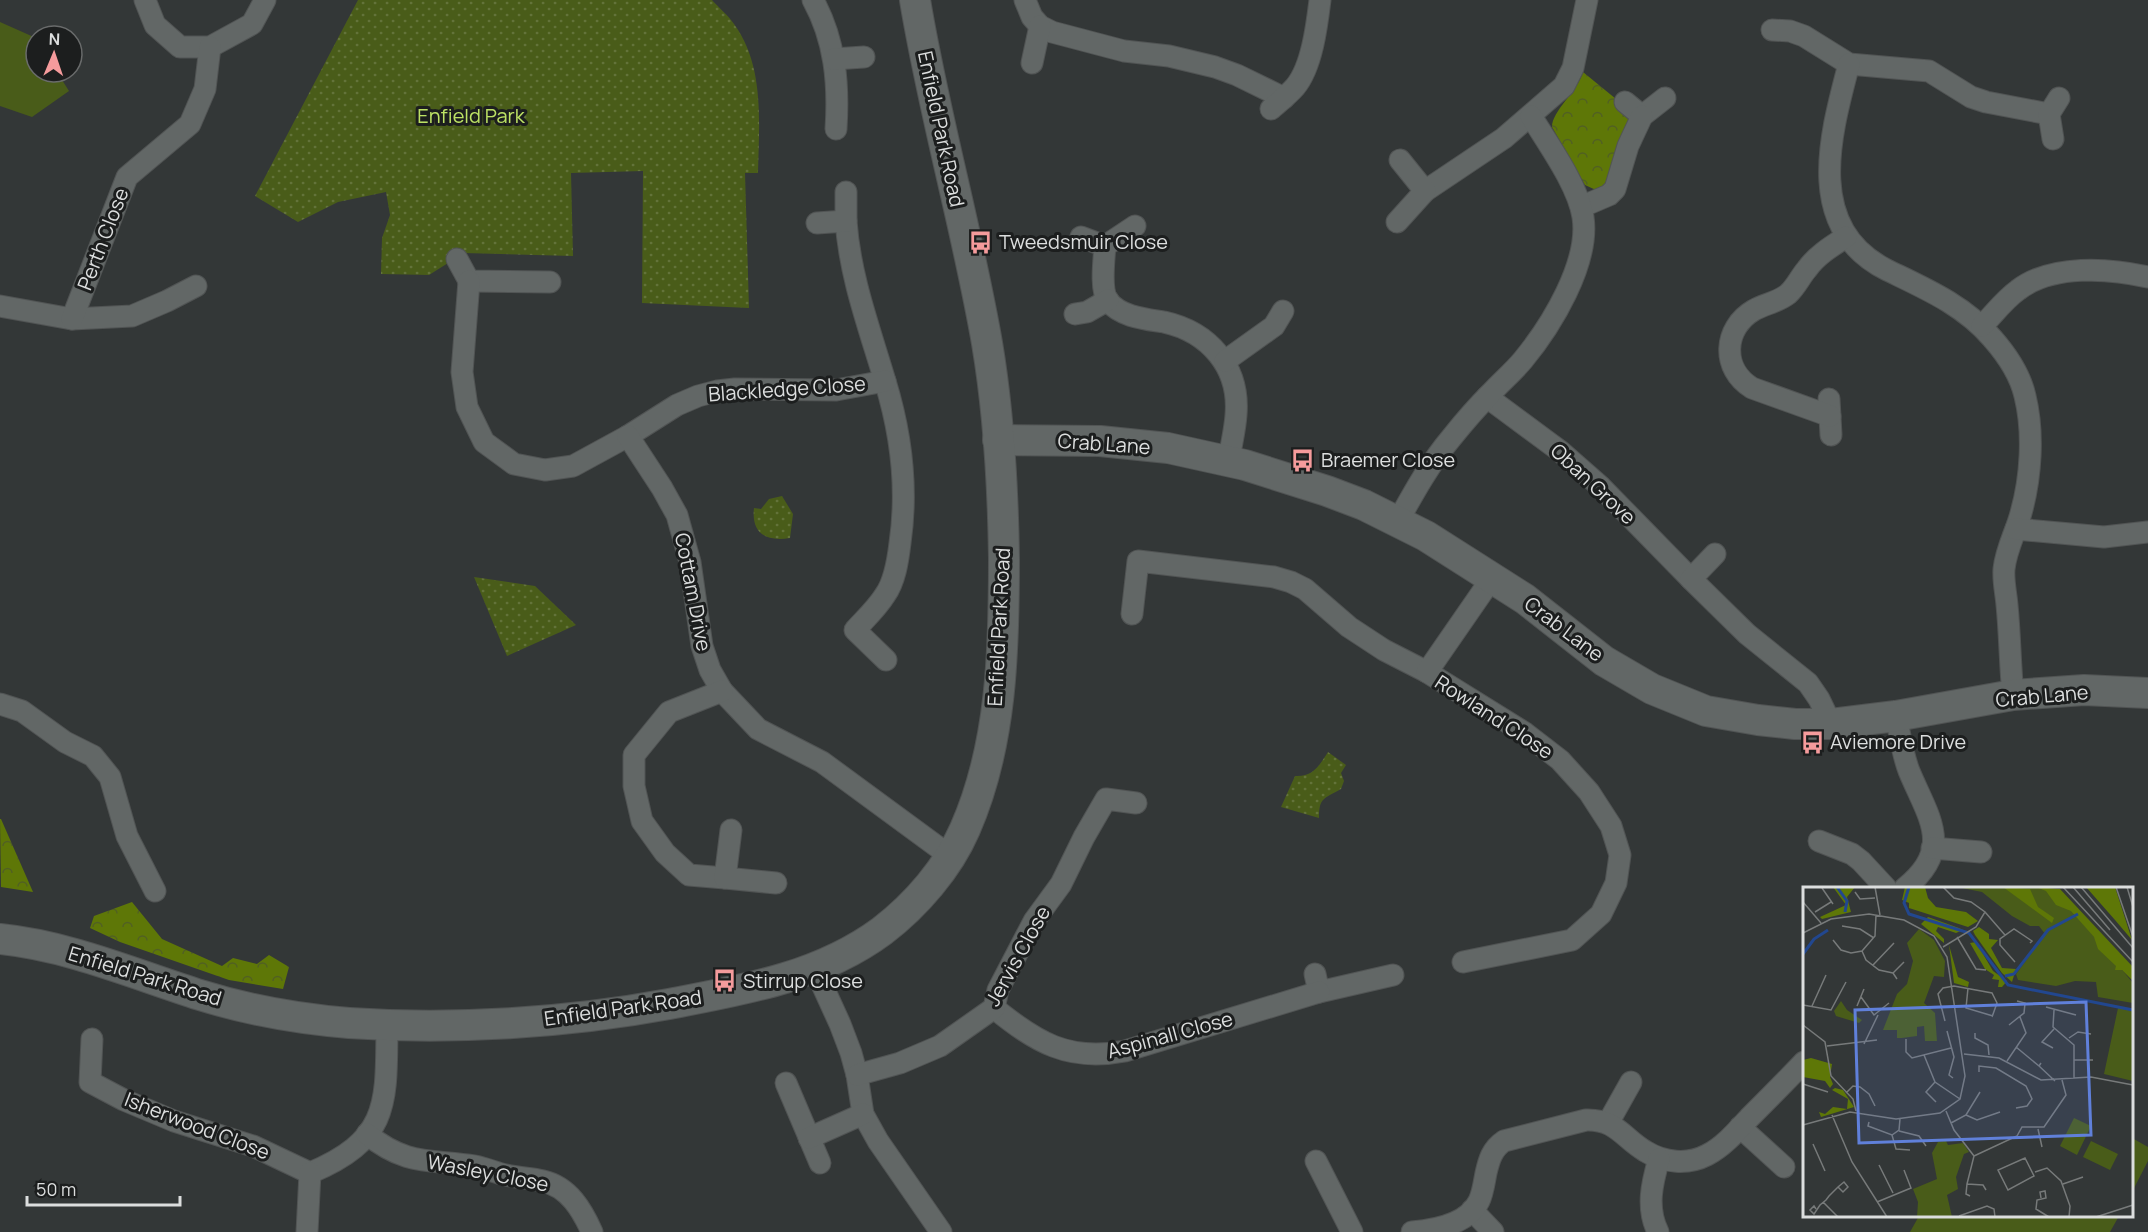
<svg xmlns="http://www.w3.org/2000/svg" width="2148" height="1232" font-family="Manrope,sans-serif">
<style>
.grass{fill:#495c19}
.forest{fill:url(#forest-crowns)}
.park{fill:url(#park-dots)}
.lines{fill:none;stroke-linecap:round;stroke-linejoin:round}
.street-casing{stroke:#515454;stroke-width:23}
.secondary-casing{stroke:#515454;stroke-width:32}
.street{stroke:#626766;stroke-width:21}
.secondary{stroke:#626766;stroke-width:30}
.labels{text-anchor:middle;stroke-width:6;stroke-linejoin:round;paint-order:stroke}
.park-label{font-size:20px;fill:#bde265;stroke:#1c1e1e}
.street-label{font-size:20px;fill:#dcdede;stroke:#1c1e1e}
.poi-label{font-size:20px;fill:#dcdede;stroke:#1c1e1e;text-anchor:start}
.inset-river{fill:none;stroke:#22478f;stroke-width:3}
.inset-road{fill:none;stroke:#777a7a;stroke-width:1.5}
.view{fill:#6080da;fill-opacity:0.15;stroke:#6080da;stroke-width:3}
.inset-edge{fill:none;stroke:#dcdede;stroke-width:3}
</style>
<defs>
<pattern id="forest-crowns" width="20" height="18" patternUnits="userSpaceOnUse" patternTransform="scale(1.5)"><rect width="20" height="18" fill="#5e7707"/><path d="M2 6a3 3 0 1 1 6 0M12 15a3 3 0 1 1 6 0" fill="none" stroke="#516022"/></pattern>
<pattern id="park-dots" width="8" height="8" patternUnits="userSpaceOnUse" patternTransform="scale(1.5)"><rect width="8" height="8" fill="#495c19"/><path d="M2 2h.1M6 6h.1" fill="none" stroke="#63733a" stroke-width="1.8" stroke-linecap="round"/></pattern>
</defs>
<rect width="100%" height="100%" fill="#333737"/>
<!-- grass -->
<g class="grass">
<path d="M0 22 36 38V72H57L69 91 32 117 0 106Z"/>
<path d="M2132 1138 2148 1147V1161L2132 1192Z"/>
<path d="M1919 1216H2119L2110 1232H1910Z"/>
</g>
<!-- forest -->
<g class="forest">
<path d="M1583 72 1627 108 1630 122 1606 187 1596 190 1585 185 1552 127C1552 111 1577 92 1583 72Z"/>
<path d="M0 819H1L33 892 1 887Z"/>
<path d="M132 902 162 939 222 966 233 958 257 964 269 955 289 967 283 989 229 980 120 942 90 928 94 916Z"/>
</g>
<!-- park -->
<g class="park">
<path d="M358 0H712C719 8 728 15 734 24 765 66 759 124 758 173H745L749 308 642 303 643 171 571 173 573 256 464 253 429 275 381 274 382 238 390 215 386 192 338 202 298 222 255 196Z"/>
<path d="M782 496 793 514 790 538C767 542 751 534 754 508L761 509 769 499Z"/>
<path d="M474 577 535 586 576 625 507 656Z"/>
<path d="M1328 752 1346 765 1341 773 1344 781 1341 789C1324 799 1319 797 1319 818L1281 807 1295 776C1313 777 1319 766 1328 752Z"/>
</g>
<g class="lines">
<defs>
<g id="street">
<path d="M145 0 155 25 180 47H210L252 24 265 0"/>
<path d="M813 0C835 40 839 83 836 129"/>
<path d="M1025 0 1032 17 1040 26 1052 32 1124 51 1169 56 1215 67 1237 75 1284 98"/>
<path d="M1772 30 1790 31 1804 36 1849 64 1929 71 1971 97 1986 102 2049 114"/>
<path d="M834 59 864 57"/>
<path d="M1032 63 1040 26"/>
<path d="M1849 64C1830 136 1804 228 1887 270 1924 288 1964 305 1992 338 2007 355 2020 374 2025 396 2034 433 2031 477 2021 513 2016 532 2006 549 2004 569 2003 581 2006 593 2007 605 2010 635 2010 665 2013 695"/>
<path d="M1625 102 1642 116 1665 98"/>
<path d="M1271 109C1279 102 1288 95 1295 87 1312 67 1317 25 1320 0"/>
<path d="M2053 139 2049 114 2059 98"/>
<path d="M1425 191 1504 138 1564 86 1573 68 1587 0"/>
<path d="M1581 207 1609 195 1615 189 1628 146 1642 116"/>
<path d="M846 221C850 277 869 327 885 381 901 433 908 488 900 543 898 560 895 581 885 595 877 608 865 619 855 630L886 660"/>
<path d="M1397 222 1425 191 1400 160"/>
<path d="M817 223 846 221V192"/>
<path d="M1081 237 1105 246 1135 226"/>
<path d="M1105 246C1104 260 1100 290 1108 301 1121 317 1145 319 1164 322 1209 332 1240 367 1236 415 1235 430 1231 445 1229 460"/>
<path d="M457 259 469 281 550 282"/>
<path d="M469 281 462 372 467 407 484 442 514 464 545 470 573 466 628 436 677 405 698 396 717 391 735 389 836 390 885 381"/>
<path d="M0 306 72 319 132 316 167 301 196 286"/>
<path d="M1075 314 1087 312 1108 300"/>
<path d="M72 319 127 177 190 124 205 89 210 47"/>
<path d="M1982 326C1994 314 2004 300 2018 290 2052 264 2109 268 2148 277"/>
<path d="M1225 361 1274 326 1283 311"/>
<path d="M1487 397 1560 451 1601 487 1691 579"/>
<path d="M1829 399 1831 435"/>
<path d="M1830 416 1752 388C1721 369 1723 328 1754 310 1765 304 1778 302 1788 294 1796 287 1800 277 1807 269 1817 255 1832 246 1846 237"/>
<path d="M628 436 662 488 677 515 690 562 702 646 710 670 722 691 758 729 822 762 950 856"/>
<path d="M1398 521C1414 492 1430 463 1452 437 1464 422 1477 407 1491 393 1501 382 1513 372 1523 360 1551 326 1590 263 1583 217 1578 185 1548 144 1531 116"/>
<path d="M2016 529 2104 537 2148 532"/>
<path d="M1715 554 1691 579 1747 634 1808 683 1819 699 1831 724"/>
<path d="M1132 614 1138 561 1274 577 1291 582 1305 589 1349 627 1384 650 1427 672 1525 733 1560 760 1589 792 1611 826 1620 855 1616 883 1601 914 1572 940 1463 962"/>
<path d="M1427 672 1492 578"/>
<path d="M722 691 669 712 634 755V786L642 821 665 853 689 875 725 878"/>
<path d="M0 704 22 711 65 742 93 756 110 777 127 836 155 891"/>
<path d="M1896 716C1900 734 1902 753 1909 771 1928 817 1955 848 1905 888"/>
<path d="M731 830 725 878 776 883"/>
<path d="M1819 841 1852 854 1861 861 1886 888"/>
<path d="M1932 848 1981 852"/>
<path d="M814 967 840 1024 851 1053 857 1075 863 1114 878 1141 941 1232"/>
<path d="M1315 974 1319 992 1393 975"/>
<path d="M994 1008C1036 1042 1068 1062 1125 1051L1319 992"/>
<path d="M92 1039 90 1082 124 1100 174 1121 253 1146 310 1173C391 1139 386 1102 387 1025"/>
<path d="M857 1075 900 1063 940 1046 994 1008 998 990 1034 921 1061 884 1084 837 1106 799 1136 803"/>
<path d="M786 1083 820 1163"/>
<path d="M1608 1123 1631 1082"/>
<path d="M1740 1127 1784 1167"/>
<path d="M367 1134C406 1166 430 1159 475 1166 486 1168 496 1173 506 1175 518 1178 531 1178 543 1181 569 1187 582 1210 592 1232"/>
<path d="M809 1138 863 1114"/>
<path d="M1316 1161 1352 1232"/>
<path d="M1472 1210 1493 1232"/>
<path d="M307 1232 310 1173"/>
<path d="M1412 1232C1435 1230 1468 1224 1479 1201 1483 1193 1484 1183 1486 1173 1489 1160 1492 1149 1504 1141L1586 1120C1616 1119 1623 1138 1645 1151 1664 1163 1688 1165 1707 1155 1723 1147 1737 1131 1749 1118 1768 1099 1786 1081 1804 1062"/>
<path d="M1658 1232C1646 1208 1652 1183 1659 1159"/>
</g>
<g id="secondary">
<path d="M998 440 1100 441 1168 448 1245 465 1327 491 1364 505 1426 536 1525 599 1604 661 1652 689 1706 711 1758 720 1795 724H1831L1896 716 2013 695 2084 690 2148 693"/>
<path d="M0 939C69 946 134 974 200 995 248 1010 298 1019 349 1023 452 1030 567 1023 669 1004 743 990 820 977 882 931 916 905 948 868 965 829 1002 745 1004 650 1004 559 1003 487 999 414 987 343 967 228 934 115 915 0"/>
</g>
</defs>
<!-- street casing -->
<use href="#street" class="street-casing"/>
<!-- secondary casing -->
<use href="#secondary" class="secondary-casing"/>
<!-- street -->
<use href="#street" class="street"/>
<!-- secondary -->
<use href="#secondary" class="secondary"/>
</g>
<!-- icons -->
<defs>
<symbol id="bus-bare" viewBox="-9 -9 18 18"><path d="M-5-6H5V4H4V6H2V4H-2V6H-4V4H-5ZM-3.5-4V0h7V-4ZM-3.5 1.2v1.5H-2V1.2ZM2 1.2v1.5H3.5V1.2Z" fill="#f59b9c" stroke="#1c1e1e" stroke-width="2.5" paint-order="stroke"/></symbol>
</defs>
<g fill-rule="evenodd">
<use href="#bus-bare" x="964" y="226" width="33" height="33"/>
<use href="#bus-bare" x="1286" y="444" width="33" height="33"/>
<use href="#bus-bare" x="1796" y="726" width="33" height="33"/>
<use href="#bus-bare" x="708" y="964" width="33" height="33"/>
</g>
<g class="labels">
<!-- park labels -->
<g class="park-label">
<text x="471" y="123">Enfield Park</text>
</g>
<!-- street labels -->
<g class="street-label">
<text transform="translate(941 129) rotate(78)" y="7">Enfield Park Road</text>
<text transform="translate(103 239) rotate(-69)" y="7">Perth Close</text>
<text transform="translate(787 389) rotate(-4)" y="7">Blackledge Close</text>
<text transform="translate(1104 444) rotate(4)" y="7">Crab Lane</text>
<text transform="translate(1593 484) rotate(43)" y="7">Oban Grove</text>
<text transform="translate(693 592) rotate(79)" y="7">Cottam Drive</text>
<text transform="translate(999 627) rotate(-87)" y="7">Enfield Park Road</text>
<text transform="translate(1564 629) rotate(37)" y="7">Crab Lane</text>
<text transform="translate(2042 696) rotate(-5)" y="7">Crab Lane</text>
<text transform="translate(1494 717) rotate(33)" y="7">Rowland Close</text>
<text transform="translate(1018 956) rotate(-61)" y="7">Jervis Close</text>
<text transform="translate(145 976) rotate(17)" y="7">Enfield Park Road</text>
<text transform="translate(623 1008) rotate(-8)" y="7">Enfield Park Road</text>
<text transform="translate(1170 1035) rotate(-15)" y="7">Aspinall Close</text>
<text transform="translate(197 1126) rotate(21)" y="7">Isherwood Close</text>
<text transform="translate(488 1173) rotate(11)" y="7">Wasley Close</text>
</g>
<!-- poi labels -->
<g class="poi-label">
<text x="999" y="249">Tweedsmuir Close</text>
<text x="1321" y="467">Braemer Close</text>
<text x="1830" y="749">Aviemore Drive</text>
<text x="743" y="988">Stirrup Close</text>
</g>
</g>
<!-- overview -->
<g transform="translate(1803 887)">
<rect width="330" height="330" fill="#333737"/>
<path d="M154 0H244L267 21 330 96V116L295 110 293 95 272 94 253 99 215 93 213 87 242 47 236 39H227L209 29 179 5ZM38 114 44 123 59 133 56 136 33 129 31 124ZM271 231 288 239 274 268 257 259ZM288 254 315 267 307 283 280 270Z" fill="#495c19"/>
<path d="M30 0H52L44 10 48 25 19 32 17 30 43 18ZM102 0H122L125 11 133 20 163 25 175 34 165 40 106 21V16L99 13ZM200 0 227 2 235 20 251 31 249 36ZM233 0 257 2 330 80V94L319 83H312L313 79 295 62 291 50 268 24 253 18 243 4ZM283 0H312L329 53 312 33ZM125 30 156 41 160 43 153 46 135 40 133 44 141 52V56L118 37ZM176 40 186 47V52L195 53 188 61 199 81 213 82 209 95 199 86 172 48 170 44ZM173 55 190 84 204 94 199 100H195L196 93 189 92 191 88 182 82 167 56ZM146 58 155 90 166 95 165 100 151 96ZM8 171 29 177 27 190 30 197 27 201 22 194 0 190V173ZM32 201 40 203 51 220 18 230 16 225 22 227 30 220 44 222 45 212 29 203Z" fill="#5e7707"/>
<path d="M116 42 131 53 142 74 141 90 131 89 121 116 132 126 134 154H122L121 139 114 140V149L99 151H94V143H80L94 107 104 97 110 74 104 56ZM315 121 330 124V194L301 187ZM143 254 145 258 160 256 166 265 161 267 153 290 155 302 144 308 149 330H114L115 315 110 302 134 292 129 266 135 255Z" fill="#495c19"/>
<path class="inset-river" d="M34 0 44 14 42 25M106 0 101 16 106 27 166 46 205 98 330 123M0 67 11 52 25 43M202 89 211 87 245 43 275 27"/>
<path class="inset-road" d="M72 0 77 28M140 0 151 11 168 15 182 25 173 40 140 60M260 0 330 75M270 0 307 43M278 0 330 61M313 0 330 50M324 0 330 20M19 1 30 17M52 5 57 12 72 11M0 15 18 36M12 25 28 15M182 25 202 48M39 39 57 42 71 51M0 46 28 32 66 27 101 33 131 49 144 70 162 189 157 212 137 226 93 232 47 225 0 238M154 50 173 82 183 83M30 53 38 63 48 66 59 64 72 49 73 28M59 64 63 73 76 83 90 86M212 75 197 58V52L211 42 229 54 227 56M70 78 91 56M94 92 90 86 101 75M165 101 163 121 190 129M58 110 71 128 86 116M0 118 28 123 43 95M9 119 23 88M54 119 61 102M243 120 273 128M251 123 250 140 271 158V191M142 134 135 107 140 101 151 99 189 106 194 116 189 130M0 138 22 155 28 189 50 212 53 224M206 138 221 126 222 116 214 114M144 144 151 170 146 188 150 191M172 146V151L185 158 186 168M266 151 275 145 288 147M103 152V165L109 171 148 161M61 157 75 128M24 159 74 153M213 160 236 179M250 161 239 155 251 142M161 167 196 171 238 193 288 190 330 198M121 168 132 195 157 212M271 173H290M204 174 223 146 217 130M238 176 236 179 252 194M176 185V179L193 181 223 199 229 212 224 219 213 221M132 195 123 205 133 215M0 197 25 205M43 206 50 199 57 200 66 207 72 219M143 224 151 243 171 269 164 297 163 307 167 309M29 228 49 275 84 330M163 228 174 233 197 225M66 235 65 239 89 248 96 243 97 232M148 236 163 228 177 205M235 242 239 260M96 244 116 249 123 259M89 248 93 262 107 263M10 257 22 284M171 269 214 249 219 240H241L263 208 259 193M222 271 231 289 205 303 195 283ZM76 278 90 306M232 285 244 281 258 294 267 319 266 330M164 297 180 298 183 303M260 297 280 290M238 311 237 305 242 304 243 311 234 313 233 322 246 330M20 315 35 330M74 315 108 301 101 283M13 322 11 319 7 323 11 327 17 318 23 313 26 309 35 300 41 295 45 300 40 305 35 300M156 329 184 319 191 322 192 330M293 330 330 318"/>
<path class="view" d="M283 115 288 248 56 256 52 123Z"/>
<rect width="330" height="330" class="inset-edge"/>
</g>
<!-- north arrow -->
<g transform="translate(54 54) rotate(2)"><circle r="28" fill="#1c1e1e" stroke="#696b6b" stroke-width="1.5"/>
<path d="M0-4.5L10 22L0 15L-10 22Z" fill="#f59b9c"/>
<text y="-9" font-size="16" font-weight="bold" text-anchor="middle" fill="#dcdede">N</text>
</g>
<!-- scale -->
<path d="M27 1196v9h153v-9" fill="none" stroke="#dcdede" stroke-width="3"/>
<text x="36" y="1196" font-size="18" fill="#dcdede" stroke="#1c1e1e" stroke-width="4.5" paint-order="stroke">50 m</text>
</svg>
